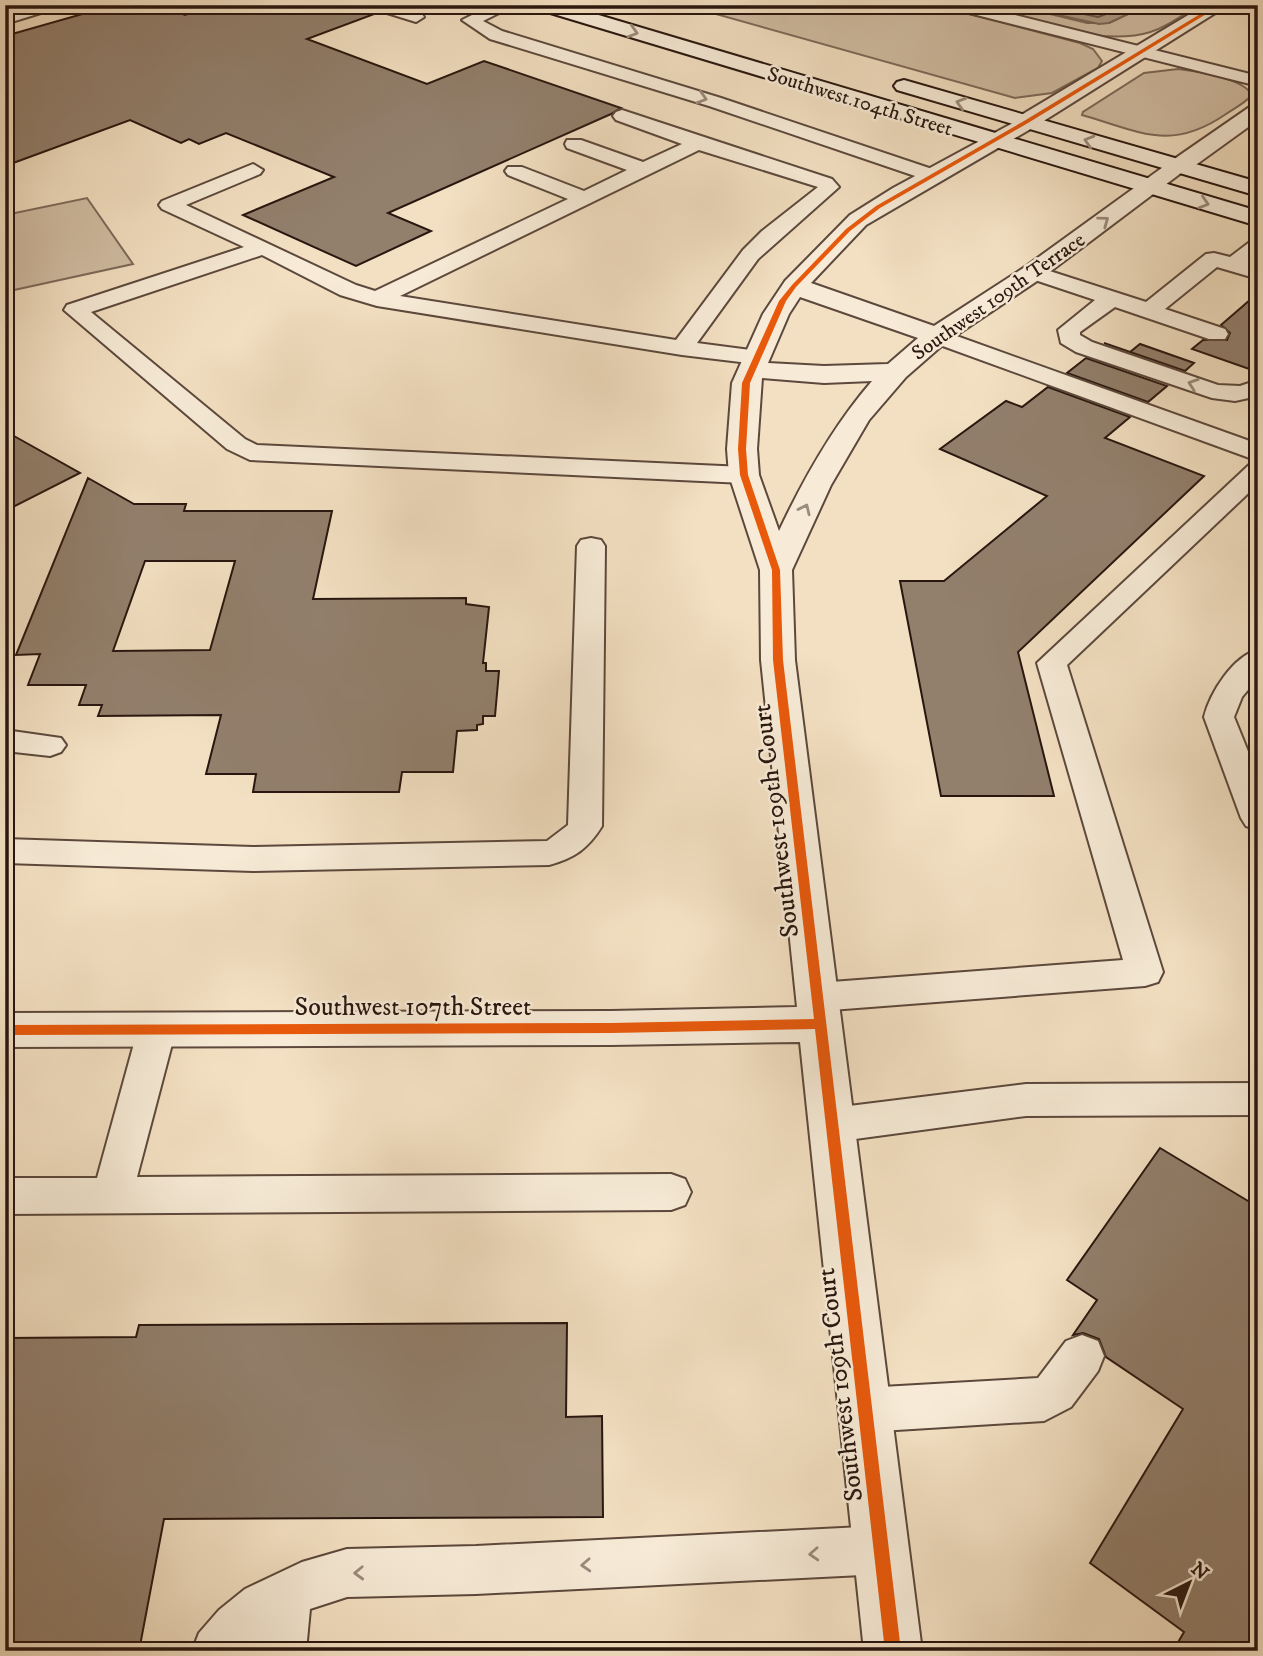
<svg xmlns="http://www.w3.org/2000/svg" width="1263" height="1656" font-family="'IM FELL DW Pica',serif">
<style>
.green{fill:#d1bea4;stroke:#7d6a5a;stroke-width:2}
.water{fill:#ae9b85;stroke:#796656;stroke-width:2}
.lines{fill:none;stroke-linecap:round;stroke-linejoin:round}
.shore{stroke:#6c584a;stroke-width:2}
.building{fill:#927f6c;stroke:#29160f;stroke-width:2;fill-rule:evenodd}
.service-casing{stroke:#5c483c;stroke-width:4}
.minor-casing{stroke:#5c483c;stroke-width:4}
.tertiary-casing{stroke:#5c483c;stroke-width:4}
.secondary-casing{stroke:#29160f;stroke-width:4}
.service{fill:#f7ebd7;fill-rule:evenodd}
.minor{fill:#f7ebd7;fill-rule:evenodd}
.tertiary{fill:#f7ebd7;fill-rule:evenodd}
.secondary{fill:#f7ebd7;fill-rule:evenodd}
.cycleway-casing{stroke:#f7ebd7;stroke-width:5}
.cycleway{fill:#e8590c;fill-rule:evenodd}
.oneway{stroke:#9a8b7d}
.labels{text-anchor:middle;stroke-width:5;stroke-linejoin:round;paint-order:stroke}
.far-street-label{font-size:21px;fill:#29160f;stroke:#f7ebd7}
.street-label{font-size:26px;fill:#29160f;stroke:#f7ebd7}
</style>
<rect width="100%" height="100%" fill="#f3e0c2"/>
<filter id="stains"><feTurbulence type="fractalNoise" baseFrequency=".00286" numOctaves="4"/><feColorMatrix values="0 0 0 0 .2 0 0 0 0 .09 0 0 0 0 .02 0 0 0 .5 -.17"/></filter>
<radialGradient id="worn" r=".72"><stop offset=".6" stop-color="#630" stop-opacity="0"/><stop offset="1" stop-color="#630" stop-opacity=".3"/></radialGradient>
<!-- green -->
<g class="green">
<path d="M684 5H935L1080 43 1093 49 1102 61 1098 68 1052 93 1015 98Z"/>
<path d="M976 5H1013L1087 23H1109L1147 5H1199C1159 30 1150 39 1101 36Z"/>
<path d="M1178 69C1196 71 1243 78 1252 95 1245 103 1235 108 1226 114 1171 152 1141 132 1082 115L1083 112 1144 73Z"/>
<path d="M87 198 133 264 5 292V215Z"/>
</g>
<!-- water -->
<path class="water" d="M1013 5H1147L1109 23 1099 24Z"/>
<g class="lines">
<!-- shore -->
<path class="shore" d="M1042 5 1098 17 1130 5"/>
</g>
<!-- building -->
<g class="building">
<path d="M114 5H159L185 15 213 5H367L370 10 377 13 307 39 427 84 484 61 621 108 611 114 388 213 431 231 356 266 243 215 334 177 226 133 199 144 189 139 181 143 130 120 5 166V36Z"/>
<path d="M1258 293V372L1192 349 1203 340H1227L1230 333 1221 325Z"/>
<path d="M1104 343 1130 352 1140 344 1194 363 1185 371Z"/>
<path d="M1086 358 1167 386 1148 402 1067 373Z"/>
<path d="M1048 387 1130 417 1105 438 1204 476 1018 652 1054 796H941L900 581H944L1047 496 940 449 1006 401 1022 407Z"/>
<path d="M5 431 80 473 5 511Z"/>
<path d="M88 478 134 504H186L184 511H332L313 599 466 598V604L489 607 483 663H486V671H499L495 716H483V724L477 725V730L457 731 453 772H402L399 792H253L256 774H206L221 715 98 716 102 705H79L86 685H28L40 654 16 655ZM145 561H235L210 650 113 651Z"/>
<path d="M1160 1148 1258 1207V1651H1173L1184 1632 1090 1563 1183 1409 1106 1357 1099 1339 1083 1333 1073 1335 1097 1300 1067 1280Z"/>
<path d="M567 1323 566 1417 602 1416 603 1517 164 1519 139 1651H5V1338L136 1337 139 1325Z"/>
</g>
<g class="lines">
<defs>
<g id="service">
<path d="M33 5H59L57 8 5 24V14Z"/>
<path d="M369 5H395L422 14 424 17 416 22 371 8Z"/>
<path d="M492 5H515L483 21 502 31 721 98 938 171 941 175 931 181 924 179 709 106 490 39 462 20Z"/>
<path d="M947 5H975L1258 76V86L949 8Z"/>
<path d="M622 110 832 179 839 187 758 259 697 343 765 352 769 357 765 362 757 364 682 355 377 306 340 295 262 255 91 312 245 439 257 445 744 467 753 470 757 475 753 480 744 483 250 460 227 449 64 310 67 305 244 247 162 209 159 205 162 201 253 164 263 170 260 174 186 205 356 285 375 291 568 199 508 175 505 171 508 167H522L584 191 627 170 567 148 565 144 567 140H581L643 162 682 144 616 120 613 116 616 112ZM699 150 818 187 762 231 743 250 676 340 400 296Z"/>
<path d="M1258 239V256L1249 263 1258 266V279L1217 267 1165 309 1225 329 1228 334 1225 339H1209L1115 307 1080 332V335L1092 342 1218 385 1240 386 1258 380V396L1235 401 1212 398 1076 352 1061 343 1058 330 1095 300 1026 277 1023 272 1026 267 1034 266 1146 302 1206 254 1214 253 1230 257 1251 241Z"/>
<path d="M937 329 1258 444V461L929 341 926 336 929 331Z"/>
<path d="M1258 462V484L1067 665 1163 972 1158 982 1145 986 818 1011 805 1007 800 997 805 987 818 983 1123 960 1037 663 1249 465Z"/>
<path d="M591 538 601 540 605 546 602 826C588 849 574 858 549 865L253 871 5 863V839L253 847 547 841 568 825 577 546 581 540Z"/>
<path d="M1258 650V678L1242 697 1234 717 1258 776V830L1246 826 1241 818 1204 717C1210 693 1233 656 1258 650Z"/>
<path d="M5 730 61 738 66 745 61 752 50 756 5 751Z"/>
<path d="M157 1014 170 1018 176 1029 137 1177 671 1174 685 1179 691 1192 685 1205 671 1210 5 1214V1178H97L138 1029 144 1018Z"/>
<path d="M1258 1083V1115L1026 1116 833 1142 819 1137 813 1125 819 1113 833 1108 1026 1084Z"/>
<path d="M1082 1335 1098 1341 1104 1356 1098 1371 1071 1407 1044 1421 864 1432 848 1426 841 1410 848 1394 864 1388 1038 1378 1066 1341Z"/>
<path d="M882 1526 899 1533 906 1550 899 1567 882 1574 476 1594 347 1597 310 1609 306 1651H256L257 1644 250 1651H192L199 1633 219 1610 245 1589 302 1562 347 1549 476 1546Z"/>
</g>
<g id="minor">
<path d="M1205 5H1228L1034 127H1018L1015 122 1018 117Z"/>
<path d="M1258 104V120L1186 172H1170L1167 167 1170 162 1251 106Z"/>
</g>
<path id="tertiary" d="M1026 116 1034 117 1037 122 1034 127 866 225 811 283 934 326 1025 267 1170 162H1186L1189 167 1043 277 946 342 906 377 869 420 831 485 792 570 795 660 922 1651H864L800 1042 611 1045 5 1047V1013L611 1011 797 1007 761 660 760 570 729 475 727 449 732 383 763 314 785 281 850 215 893 188ZM800 297 918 338 888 364 824 366 768 363 789 314ZM762 378 824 383 872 381C833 426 804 478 779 531L759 475 757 449Z"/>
<g id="secondary">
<path d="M535 5H565L1258 211V226L537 9Z"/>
<path d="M904 80 1258 182V196L897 90 894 86 897 82Z"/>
</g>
</defs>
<!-- service casing -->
<use href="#service" class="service-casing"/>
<!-- minor casing -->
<use href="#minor" class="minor-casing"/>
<!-- tertiary casing -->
<use href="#tertiary" class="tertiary-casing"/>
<!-- secondary casing -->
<use href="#secondary" class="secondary-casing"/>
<!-- service -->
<use href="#service" class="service"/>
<!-- minor -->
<use href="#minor" class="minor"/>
<!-- tertiary -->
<use href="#tertiary" class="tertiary"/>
<!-- secondary -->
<use href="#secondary" class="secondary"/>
<defs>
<path id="cycleway" d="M1215 5H1221L1028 123 880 208 850 231 796 287 786 301 750 383 746 449 748 475 780 570 783 660 901 1651H885L815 1029 611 1033 5 1035V1025L611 1023 814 1019 773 660 772 570 740 475 738 449 742 383 779 301 792 285 846 229 876 206 1024 121Z"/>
</defs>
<!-- cycleway casing -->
<use href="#cycleway" class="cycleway-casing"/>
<!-- cycleway -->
<use href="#cycleway" class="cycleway"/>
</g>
<!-- one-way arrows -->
<defs><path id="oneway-chevron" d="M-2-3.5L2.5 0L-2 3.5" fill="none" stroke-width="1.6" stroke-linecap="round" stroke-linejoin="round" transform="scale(1.75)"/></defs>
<g class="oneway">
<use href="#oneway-chevron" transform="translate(633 32) rotate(17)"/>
<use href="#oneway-chevron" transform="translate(702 98) rotate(17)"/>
<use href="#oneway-chevron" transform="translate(961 103) rotate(-164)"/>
<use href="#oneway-chevron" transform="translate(1089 141) rotate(-164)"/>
<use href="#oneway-chevron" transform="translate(1204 203) rotate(17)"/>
<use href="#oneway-chevron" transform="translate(1104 221) rotate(-36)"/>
<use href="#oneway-chevron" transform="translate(1193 384) rotate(-161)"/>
<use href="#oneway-chevron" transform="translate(805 509) rotate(-65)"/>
<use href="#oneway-chevron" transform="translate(814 1554) rotate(177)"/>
<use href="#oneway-chevron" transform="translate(586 1565) rotate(177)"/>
<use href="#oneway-chevron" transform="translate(359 1573) rotate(178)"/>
</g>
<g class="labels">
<!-- far-street labels -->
<g class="far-street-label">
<text transform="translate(860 101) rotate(17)" y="7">Southwest 104th Street</text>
<text transform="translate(998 296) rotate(-35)" y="7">Southwest 109th Terrace</text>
</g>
<!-- street labels -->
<g class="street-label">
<text transform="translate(775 821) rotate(-97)" y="9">Southwest 109th Court</text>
<text x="413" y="1015">Southwest 107th Street</text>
<text transform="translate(839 1385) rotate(-97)" y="9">Southwest 109th Court</text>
</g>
</g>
<!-- margin -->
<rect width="1263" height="1656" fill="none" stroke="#f3e0c2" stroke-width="28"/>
<rect x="7" y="7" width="1249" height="1642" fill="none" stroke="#29160f" stroke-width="3.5"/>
<rect x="14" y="14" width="1235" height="1628" fill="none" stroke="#29160f" stroke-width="2"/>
<!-- north arrow -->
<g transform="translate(1189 1583) rotate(42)" stroke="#f7ebd7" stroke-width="5" paint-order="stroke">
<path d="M0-5L12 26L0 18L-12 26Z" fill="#29160f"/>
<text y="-10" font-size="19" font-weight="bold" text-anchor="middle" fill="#29160f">N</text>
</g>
<rect width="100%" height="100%" filter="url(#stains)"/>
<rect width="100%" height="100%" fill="url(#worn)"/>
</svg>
